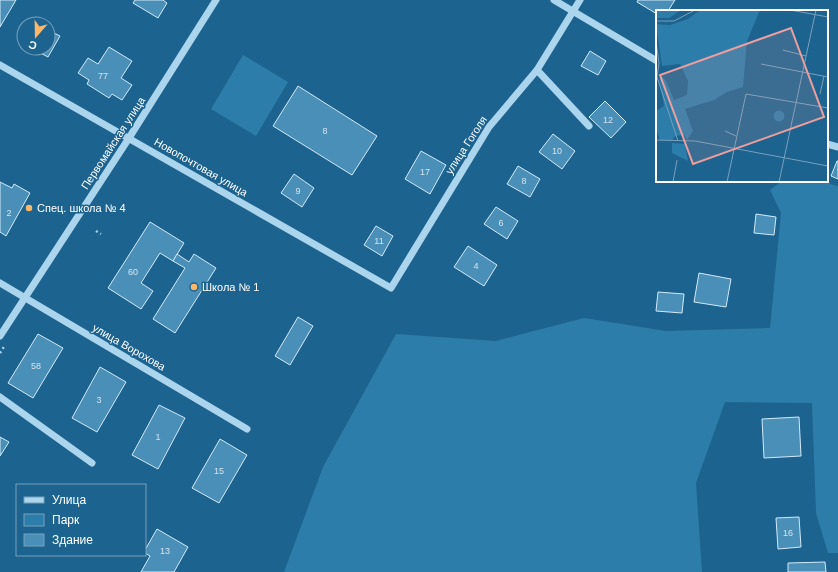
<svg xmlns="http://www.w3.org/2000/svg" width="838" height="572" font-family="Arial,sans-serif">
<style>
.green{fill:#2d7daa}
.building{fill:#4a8fb8;stroke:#d1ebfa}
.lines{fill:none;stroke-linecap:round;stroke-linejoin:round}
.path{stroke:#abd5ed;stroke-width:2.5;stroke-dasharray:2 3;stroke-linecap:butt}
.minor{stroke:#abd5ed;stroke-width:7}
.poi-dot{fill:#fdb769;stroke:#1d638f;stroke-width:1.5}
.labels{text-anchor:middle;stroke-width:3;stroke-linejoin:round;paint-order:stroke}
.number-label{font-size:9px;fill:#d2e3ed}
.street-label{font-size:11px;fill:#fff;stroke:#1d638f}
.poi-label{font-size:11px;fill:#fff;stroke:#1d638f;text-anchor:start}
.inset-road{fill:none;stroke:#77a1bc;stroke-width:1}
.view{fill:#ed9e9e;fill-opacity:0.15;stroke:#ed9e9e;stroke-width:2}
.inset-edge{fill:none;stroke:#fff;stroke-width:2}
</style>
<rect width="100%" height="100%" fill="#1d638f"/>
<!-- green -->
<g class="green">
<path d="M243 55 288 82 256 136 211 109Z"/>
<path d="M827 174 830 184 838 186V553H828L816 513 812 403 725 402 696 483 702 572H284L323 467 396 334 496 341 584 318 666 331 770 328 781 213 770 190 782 181H827Z"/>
</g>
<!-- building -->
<g class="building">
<path d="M0 0H16L0 27Z"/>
<path d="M135 0H163L167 3 158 18 133 3Z"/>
<path d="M638 0H675L668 11H657V14L637 2Z"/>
<path d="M31 20 38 24H29Z"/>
<path d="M48 30 60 36 48 57 31 48H48Z"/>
<path d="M24 32V44L19 41Z"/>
<path d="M109 47 132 61 121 78 132 85 122 100 112 94 109 98 87 84 89 80 78 73 88 58 98 64Z"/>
<path d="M590 51 606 61 598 75 581 66Z"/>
<path d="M298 86 377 136 352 175 273 126Z"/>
<path d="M605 101 626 122 611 138 589 117Z"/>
<path d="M553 134 575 151 562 169 539 152Z"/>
<path d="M421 151 446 165 430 194 405 179Z"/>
<path d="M837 161H838V179L831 176Z"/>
<path d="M518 166 540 179 530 197 507 184Z"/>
<path d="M294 174 314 188 302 207 281 193Z"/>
<path d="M0 182 12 188 14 184 30 193 6 236 0 232Z"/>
<path d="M496 207 518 221 507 239 484 224Z"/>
<path d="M756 214 776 217 774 235 754 233Z"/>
<path d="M150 222 184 243 173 261 160 253 141 283 153 291 141 309 108 288Z"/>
<path d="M376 226 393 236 382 256 364 245Z"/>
<path d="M468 246 497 265 484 286 454 267Z"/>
<path d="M177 254 189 262 194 254 216 268 175 333 153 319 185 268 173 261Z"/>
<path d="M699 273 731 279 726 307 694 302Z"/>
<path d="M658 292 684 294 682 313 656 311Z"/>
<path d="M298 317 313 326 290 365 275 356Z"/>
<path d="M38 334 63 348 33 398 8 383Z"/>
<path d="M100 367 126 382 97 432 72 418Z"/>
<path d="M159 405 185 418 158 469 132 455Z"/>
<path d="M799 417 801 456 764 458 762 419Z"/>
<path d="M0 437 9 442 0 456Z"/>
<path d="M220 439 247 455 219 503 192 488Z"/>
<path d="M799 517 801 547 778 549 776 518Z"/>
<path d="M157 529 188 547 174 572H141L150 556 145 553V550Z"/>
<path d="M825 562 826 572H788V563Z"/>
</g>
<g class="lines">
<!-- path -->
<g class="path">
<path d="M96 231 101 234"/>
<path d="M0 353 5 345"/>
</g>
<!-- minor -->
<g class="minor">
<path d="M554 0 657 61"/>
<path d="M0 65 391 288 489 127 537 70 580 0"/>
<path d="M537 70 589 126"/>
<path d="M827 144 838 147"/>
<path d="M0 283 247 429"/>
<path d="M0 336 129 138 216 0"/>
<path d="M0 397 92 463"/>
</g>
</g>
<!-- markers -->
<g class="poi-dot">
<circle cx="29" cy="208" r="4"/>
<circle cx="194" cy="287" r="4"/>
</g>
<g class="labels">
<!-- number labels -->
<g class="number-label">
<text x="103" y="79">77</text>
<text x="608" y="123">12</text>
<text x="325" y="134">8</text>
<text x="557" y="154">10</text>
<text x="425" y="175">17</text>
<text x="524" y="184">8</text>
<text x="298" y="194">9</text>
<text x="9" y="216">2</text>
<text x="501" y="226">6</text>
<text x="379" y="244">11</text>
<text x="476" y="269">4</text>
<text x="133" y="275">60</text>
<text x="36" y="369">58</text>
<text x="99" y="403">3</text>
<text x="158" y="440">1</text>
<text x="219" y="474">15</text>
<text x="788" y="536">16</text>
<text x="165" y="554">13</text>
</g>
<!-- street labels -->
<g class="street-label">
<text transform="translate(113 143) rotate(-57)" y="4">Первомайская улица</text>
<text transform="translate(466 145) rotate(-57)" y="4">улица Гоголя</text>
<text transform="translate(201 167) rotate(30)" y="4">Новопочтовая улица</text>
<text transform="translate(129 347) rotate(30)" y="4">улица Ворохова</text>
</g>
<!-- poi labels -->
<g class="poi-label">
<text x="37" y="212">Спец. школа № 4</text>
<text x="202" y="291">Школа № 1</text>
</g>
</g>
<!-- overview -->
<g transform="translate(656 10)">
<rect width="172" height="172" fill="#1d638f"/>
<path d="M0 0H25L13 8H0ZM44 0H104L91 31 87 77 71 82 58 90 29 99 37 121 31 130 28 125 19 126 16 131 4 130 0 118V101L8 96 3 69 7 67 11 73 18 90 31 85 32 71 24 54 6 56 0 14 14 15 32 9ZM117.5 106a5.5 5.5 0 1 1 11 0a5.5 5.5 0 1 1-11 0ZM16 133 29 134 32 151 16 143Z" fill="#2d7daa"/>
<path class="inset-road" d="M134 0 172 7M0 11H18L39 0M0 31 3 53 1 67 22 131M127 40 150 46M105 54 172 67M164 84 168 66M69 121 80 126M0 130 39 131 172 156M17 172 21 150M71 172 90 84 172 98M123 172 160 0"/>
<path class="view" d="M135 18 168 107 37 154 4 65Z"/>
<rect width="172" height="172" class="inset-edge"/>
</g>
<!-- legend -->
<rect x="16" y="484" width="130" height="72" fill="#1d638f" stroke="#77a1bc"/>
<rect x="24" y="497" width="20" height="6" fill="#abd5ed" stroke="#77a1bc"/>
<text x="52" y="504" font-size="12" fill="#ffffff">Улица</text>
<rect x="24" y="514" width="20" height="12" fill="#2d7daa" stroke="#77a1bc"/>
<text x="52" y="524" font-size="12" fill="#ffffff">Парк</text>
<rect x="24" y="534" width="20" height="12" fill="#4a8fb8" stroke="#77a1bc"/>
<text x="52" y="544" font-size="12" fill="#ffffff">Здание</text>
<!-- north arrow -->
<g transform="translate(36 36) rotate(200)"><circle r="19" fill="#1d638f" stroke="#77a1bc"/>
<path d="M0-3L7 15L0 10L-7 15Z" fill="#fdb769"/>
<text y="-6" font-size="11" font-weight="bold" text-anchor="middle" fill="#ffffff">С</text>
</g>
</svg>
